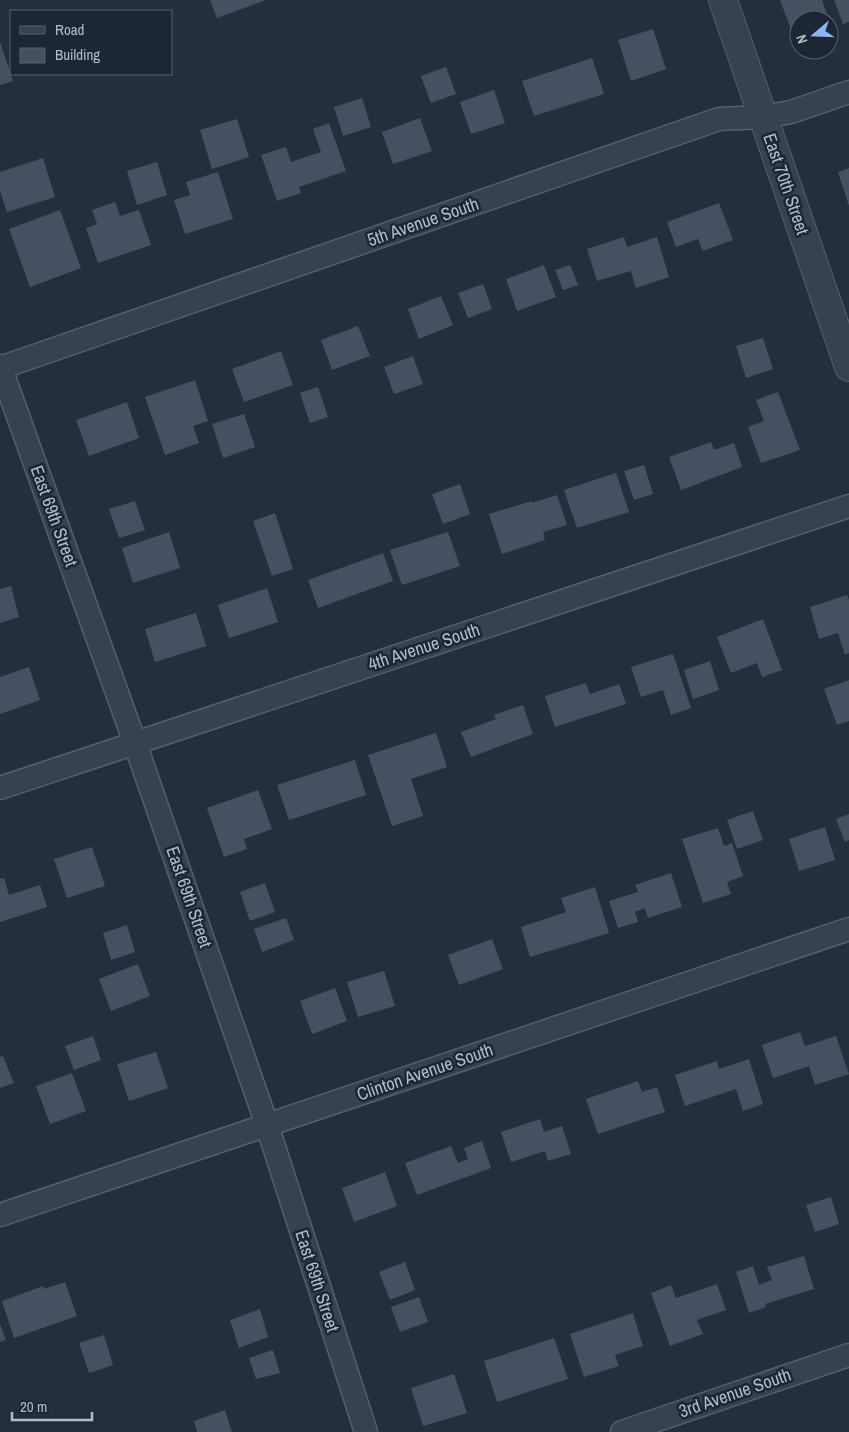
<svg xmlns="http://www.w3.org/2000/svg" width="849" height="1432" font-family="'Archivo Narrow',sans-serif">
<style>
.building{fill:#455162}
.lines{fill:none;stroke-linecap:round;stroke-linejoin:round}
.minor-casing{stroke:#565f6c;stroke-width:25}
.tertiary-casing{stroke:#565f6c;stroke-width:30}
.minor{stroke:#38414e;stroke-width:22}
.tertiary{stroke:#38414e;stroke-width:28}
.labels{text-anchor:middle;stroke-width:5;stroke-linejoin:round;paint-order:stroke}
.street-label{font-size:18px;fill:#b4bcc9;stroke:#1d2633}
</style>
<rect width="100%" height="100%" fill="#242f3e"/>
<!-- building -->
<g class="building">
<path d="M210 0H266L217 18Z"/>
<path d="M780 0H822L829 20H799V39L795 40Z"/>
<path d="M834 0H849V22L843 24Z"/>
<path d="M653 29 666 69 631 81 618 40Z"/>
<path d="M0 42 13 81 0 85Z"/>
<path d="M592 58 604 94 534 116 522 81Z"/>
<path d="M446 67 456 94 431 103 421 76Z"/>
<path d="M494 90 505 123 471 134 460 102Z"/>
<path d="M362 98 371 127 343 136 334 107Z"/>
<path d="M420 118 432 151 393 164 382 132Z"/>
<path d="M237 119 249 157 212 169 200 130Z"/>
<path d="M329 123 346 171 299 187 301 193 277 201 261 155 286 147 291 162 321 152 313 129Z"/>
<path d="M43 158 55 197 7 212 0 191V172Z"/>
<path d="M157 162 167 195 137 205 127 171Z"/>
<path d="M849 168V206L838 172Z"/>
<path d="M218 172 233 219 185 234 174 200 190 195 186 182Z"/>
<path d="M115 202 120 216 139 210 151 245 98 263 86 228 97 224 92 210Z"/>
<path d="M719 203 733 240 703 251 698 239 676 247 667 222Z"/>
<path d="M60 210 81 268 30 287 9 229Z"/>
<path d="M624 237 627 247 657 237 669 277 636 288 631 271 597 281 587 249Z"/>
<path d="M544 265 556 297 517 311 506 279Z"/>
<path d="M570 265 578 285 563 290 555 270Z"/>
<path d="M483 284 492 309 468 318 458 293Z"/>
<path d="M441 296 453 325 419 339 408 309Z"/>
<path d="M358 326 370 356 332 370 321 340Z"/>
<path d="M763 338 773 369 746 378 736 346Z"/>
<path d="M281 351 293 385 244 402 232 369Z"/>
<path d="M413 356 423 384 394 394 384 367Z"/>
<path d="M195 380 208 421 193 426 199 443 165 455 145 397Z"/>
<path d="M318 387 328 417 310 423 300 393Z"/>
<path d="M778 392 800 450 761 463 748 427 764 421 756 400Z"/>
<path d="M127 402 139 438 89 456 76 420Z"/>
<path d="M244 414 255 447 223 458 212 424Z"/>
<path d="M711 442 714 450 734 443 742 467 681 490 669 457Z"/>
<path d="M644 465 653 494 634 500 624 471Z"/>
<path d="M616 473 629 512 577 528 564 490Z"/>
<path d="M460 484 470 514 443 524 432 494Z"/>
<path d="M557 495 567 525 543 532 545 540 502 554 489 514 532 501V503Z"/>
<path d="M135 501 145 530 119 538 109 509Z"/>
<path d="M275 513 293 569 272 576 253 521Z"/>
<path d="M169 532 180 568 133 583 122 548Z"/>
<path d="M448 532 460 566 402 585 390 550Z"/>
<path d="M383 553 393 581 318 608 308 580Z"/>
<path d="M11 586 19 617 0 623V589Z"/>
<path d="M267 588 278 622 229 638 218 605Z"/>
<path d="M847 595 849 600V653L845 655 838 633 819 639 810 607Z"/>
<path d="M196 613 206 646 155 662 145 629Z"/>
<path d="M763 619 782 670 762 677 757 663 731 673 717 637Z"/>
<path d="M673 654 691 708 671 715 663 690 641 697 631 667Z"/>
<path d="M710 661 719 690 693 699 684 670Z"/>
<path d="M29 667 40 700 0 714V677Z"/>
<path d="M849 680V721L837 725 824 689Z"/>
<path d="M586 683 590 694 619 684 626 704 555 727 545 696Z"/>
<path d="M523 705 533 734 471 757 461 732 496 719 494 715Z"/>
<path d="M436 733 447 767 411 779 423 816 392 826 368 755Z"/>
<path d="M355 760 366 795 289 820 277 785Z"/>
<path d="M258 790 272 829 244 839 247 849 224 857 207 808Z"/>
<path d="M753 811 763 840 737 849 727 820Z"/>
<path d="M849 814V840L845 842 836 819Z"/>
<path d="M825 827 835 860 799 871 789 839Z"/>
<path d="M718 828 724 846 732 843 743 876 727 882 731 894 703 903 682 839Z"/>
<path d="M92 847 105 886 67 898 54 859Z"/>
<path d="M671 873 682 907 648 918 645 908 635 912 638 922 618 928 609 901 638 892 635 885Z"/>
<path d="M4 878 9 895 40 885 47 907 0 922V879Z"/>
<path d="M265 883 275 912 250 921 240 892Z"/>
<path d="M595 887 609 933 530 957 521 927 566 912 561 898Z"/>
<path d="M286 918 294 940 262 952 254 929Z"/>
<path d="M127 925 135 952 111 960 103 933Z"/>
<path d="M492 939 503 969 459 985 448 955Z"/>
<path d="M138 964 150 996 111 1011 99 979Z"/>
<path d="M384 971 395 1006 358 1017 347 982Z"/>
<path d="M335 988 347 1021 312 1034 300 1001Z"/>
<path d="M800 1032 805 1046 836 1036 849 1074 815 1085 809 1066 773 1078 762 1045Z"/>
<path d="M93 1036 101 1060 74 1070 65 1046Z"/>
<path d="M156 1052 168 1088 129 1101 117 1064Z"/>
<path d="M3 1056 14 1083 0 1088V1057Z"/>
<path d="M749 1059 763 1104 743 1111 736 1089 685 1106 675 1075 717 1061 719 1069Z"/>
<path d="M72 1073 86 1111 50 1124 36 1086Z"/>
<path d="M638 1081 642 1092 657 1087 665 1112 598 1134 586 1099Z"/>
<path d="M540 1119 544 1132 562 1126 571 1154 548 1161 545 1151 511 1162 501 1132Z"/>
<path d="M482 1141 491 1168 417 1195 405 1163 451 1146 458 1163 468 1159 464 1148Z"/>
<path d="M385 1172 397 1206 354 1222 342 1188Z"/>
<path d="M831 1197 839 1224 815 1232 806 1205Z"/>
<path d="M804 1256 814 1289 765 1304 766 1307 749 1313 736 1272 753 1266 759 1285 772 1280 767 1267Z"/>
<path d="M405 1262 415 1290 390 1300 379 1272Z"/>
<path d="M65 1282 77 1316 14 1338 2 1301 43 1286 44 1289Z"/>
<path d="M717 1284 726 1310 697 1320 703 1334 670 1346 651 1293 671 1285 676 1298Z"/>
<path d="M419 1297 428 1322 400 1332 391 1307Z"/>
<path d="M260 1309 268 1337 239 1348 230 1320Z"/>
<path d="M633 1313 643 1346 615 1355 619 1366 584 1377 570 1334Z"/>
<path d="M0 1324 6 1340 0 1342Z"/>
<path d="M104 1335 113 1365 89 1373 79 1343Z"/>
<path d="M554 1338 568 1379 497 1402 484 1361Z"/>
<path d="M273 1350 280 1373 256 1379 249 1358Z"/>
<path d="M454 1374 467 1413 423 1426 411 1388Z"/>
<path d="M225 1410 232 1432H197L194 1421Z"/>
</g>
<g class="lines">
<defs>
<g id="minor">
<path d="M0 366 135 743 267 1125 366 1432"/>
<path d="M0 368 719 119 763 117 791 112 849 92"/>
<path d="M0 788 849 506"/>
<path d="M0 1215 849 929"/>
<path d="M622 1432 849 1355"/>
</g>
<path id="tertiary" d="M723 0 849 367"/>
</defs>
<!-- minor casing -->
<use href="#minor" class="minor-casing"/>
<!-- tertiary casing -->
<use href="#tertiary" class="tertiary-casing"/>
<!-- minor -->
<use href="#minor" class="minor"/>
<!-- tertiary -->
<use href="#tertiary" class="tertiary"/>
</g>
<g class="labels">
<!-- street labels -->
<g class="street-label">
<text transform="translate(786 184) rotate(71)" y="6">East 70th Street</text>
<text transform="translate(423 222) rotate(-19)" y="6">5th Avenue South</text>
<text transform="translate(54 516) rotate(70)" y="6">East 69th Street</text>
<text transform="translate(424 647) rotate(-18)" y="6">4th Avenue South</text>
<text transform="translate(189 897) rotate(71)" y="6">East 69th Street</text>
<text transform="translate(425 1072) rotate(-19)" y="6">Clinton Avenue South</text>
<text transform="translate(317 1281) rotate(72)" y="6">East 69th Street</text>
<text transform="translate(735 1393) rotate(-19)" y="6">3rd Avenue South</text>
</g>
</g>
<!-- legend -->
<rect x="10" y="10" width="162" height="65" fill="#1d2633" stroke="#59626f"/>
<rect x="20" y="26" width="25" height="8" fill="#38414e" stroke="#59626f"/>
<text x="55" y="35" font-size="15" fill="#b4bcc9">Road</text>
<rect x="20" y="48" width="25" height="15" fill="#455162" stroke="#59626f"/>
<text x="55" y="60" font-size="15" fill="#b4bcc9">Building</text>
<!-- north arrow -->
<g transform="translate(814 35) rotate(251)"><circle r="24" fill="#1d2633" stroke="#59626f"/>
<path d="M0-4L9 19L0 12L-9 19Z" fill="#8ab4f8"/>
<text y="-8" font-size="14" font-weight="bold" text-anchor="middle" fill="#b4bcc9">N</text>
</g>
<!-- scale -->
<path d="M12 1412v8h80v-8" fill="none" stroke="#b4bcc9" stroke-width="2.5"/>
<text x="20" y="1412" font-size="15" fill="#b4bcc9" stroke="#1d2633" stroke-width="4" paint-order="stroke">20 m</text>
</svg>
